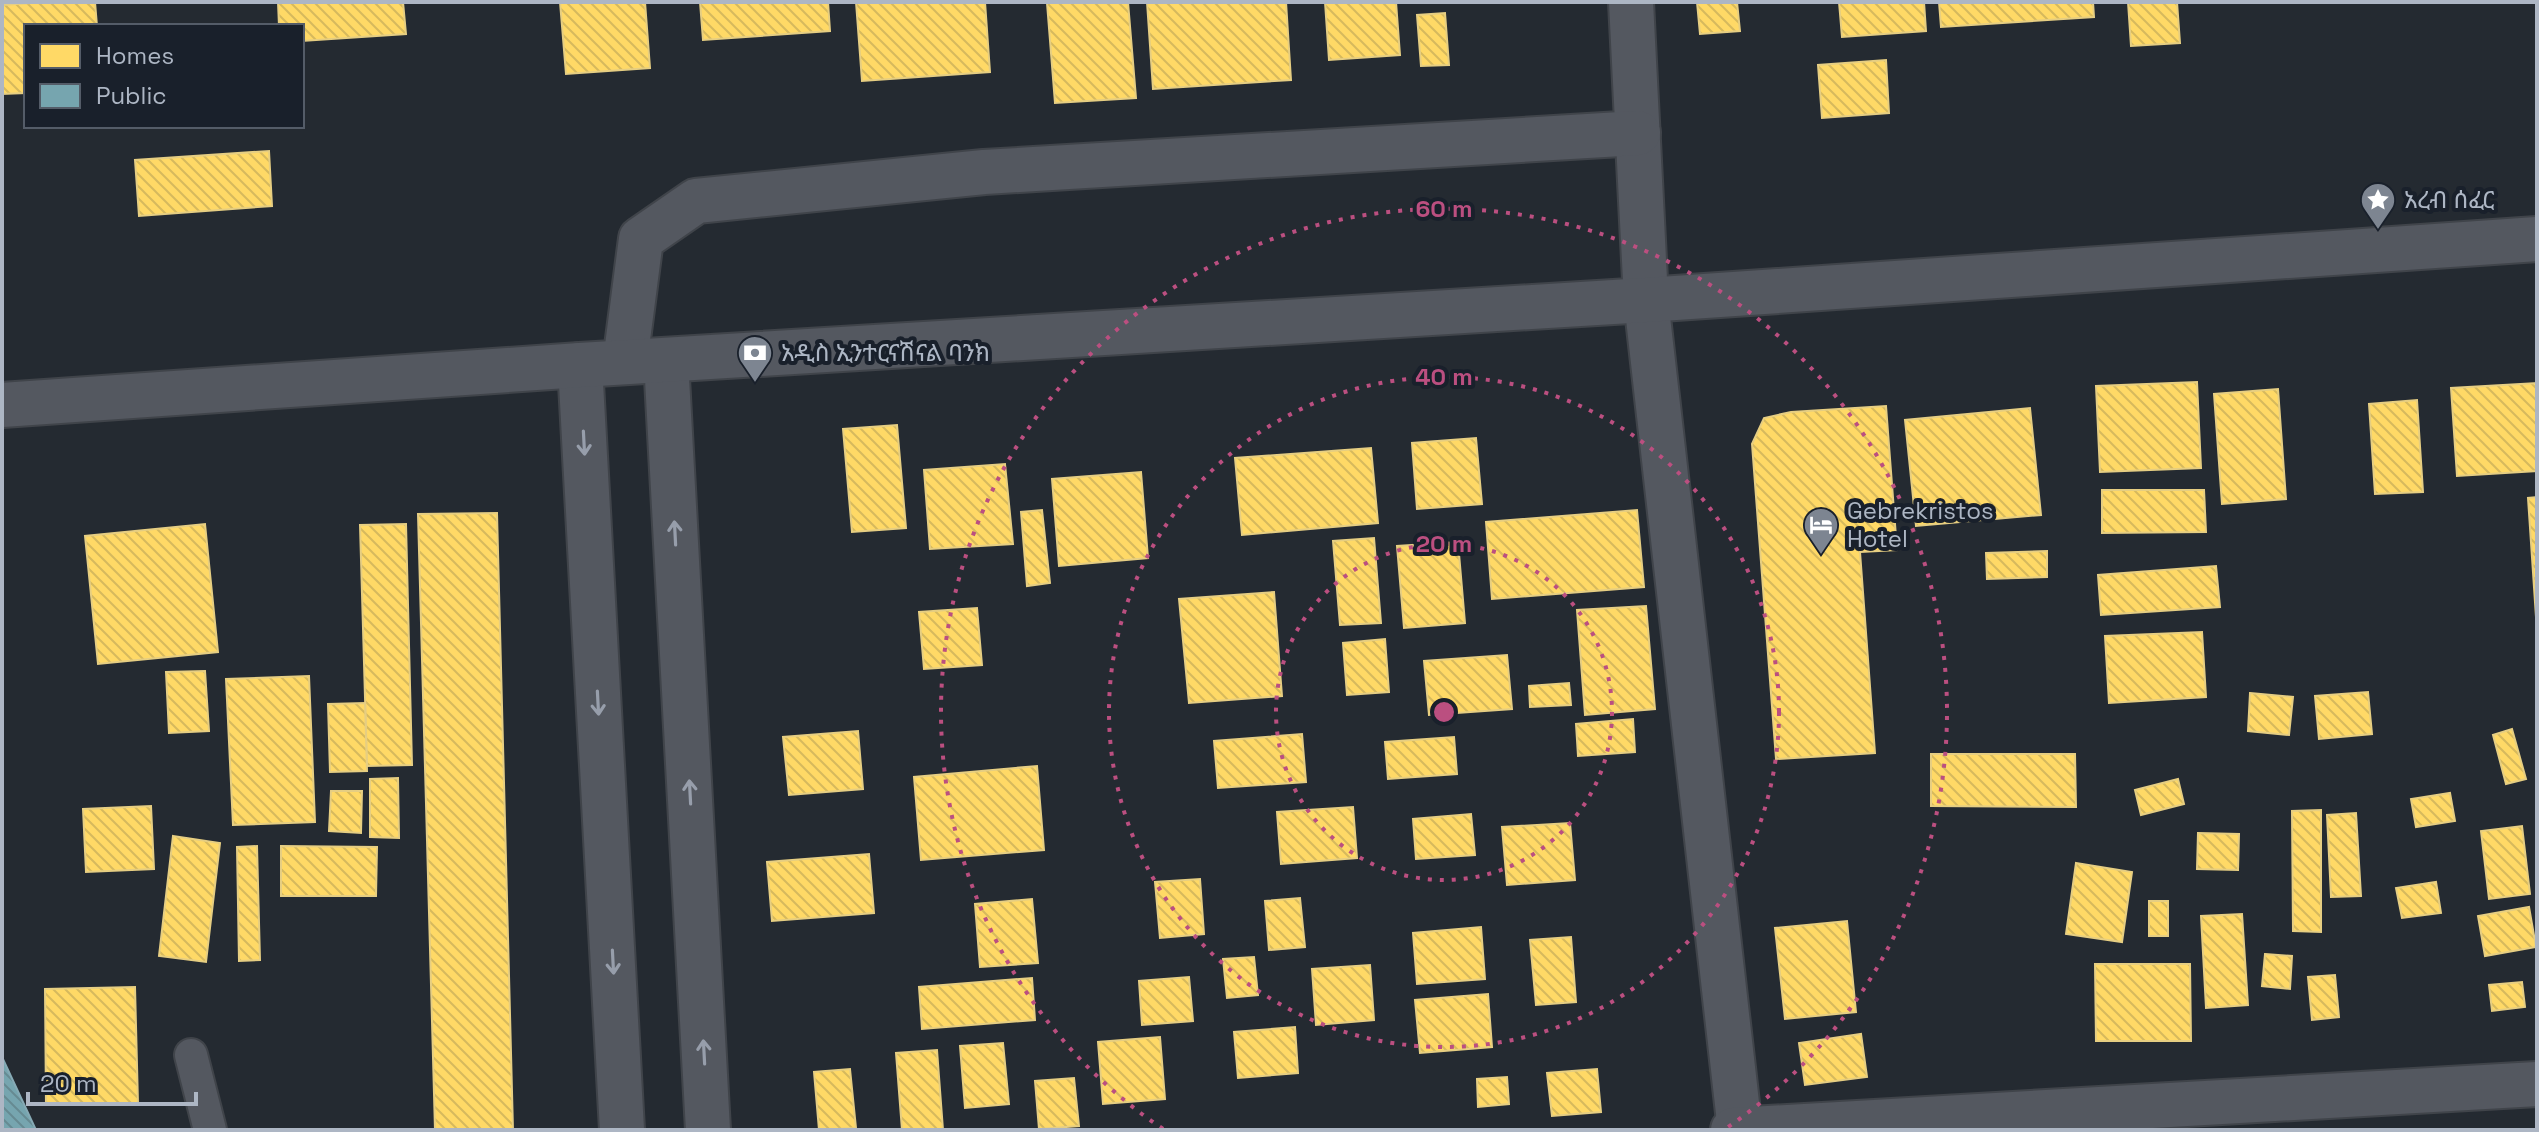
<svg xmlns="http://www.w3.org/2000/svg" width="2539" height="1132" font-family="'Space Grotesk','Noto Sans Ethiopic',sans-serif">
<style>
.homes{fill:url(#homes-back-hatch);stroke:#e6ce82;stroke-width:2}
.public{fill:url(#public-back-hatch);stroke:#86aab5;stroke-width:2}
.lines{fill:none;stroke-linecap:round;stroke-linejoin:round}
.service-casing{stroke:#40444a;stroke-width:36}
.minor-casing{stroke:#40444a;stroke-width:48}
.tertiary-casing{stroke:#40444a;stroke-width:48}
.service{stroke:#545860;stroke-width:32}
.minor{stroke:#545860;stroke-width:44}
.tertiary{stroke:#545860;stroke-width:44}
.oneway{stroke:#979eab}
.ring{fill:none;stroke:#bb4f80;stroke-width:4;stroke-dasharray:4 8}
.labels{text-anchor:middle;stroke-width:8;stroke-linejoin:round;paint-order:stroke}
.poi-label{font-size:24px;fill:#adb6c4;stroke:#19202b;text-anchor:start}
.centre{fill:#bb4f80;stroke:#19202b;stroke-width:4}
.ring-label{font-size:24px;text-anchor:middle;font-weight:bold;fill:#bb4f80;stroke:#19202b;stroke-width:8;stroke-linejoin:round;paint-order:stroke}
</style>
<defs>
<pattern id="homes-back-hatch" width="6" height="6" patternUnits="userSpaceOnUse" patternTransform="scale(2)"><rect width="6" height="6" fill="#ffd966"/><path d="M-1 5l2 2M0 0l6 6M5-1l2 2" fill="none" stroke="#d6b95d"/></pattern>
<pattern id="public-back-hatch" width="6" height="6" patternUnits="userSpaceOnUse" patternTransform="scale(2)"><rect width="6" height="6" fill="#76a5af"/><path d="M-1 5l2 2M0 0l6 6M5-1l2 2" fill="none" stroke="#668a92"/></pattern>
</defs>
<rect width="100%" height="100%" fill="#242a31"/>
<!-- homes -->
<g class="homes">
<path d="M47 2H95L97 26H26V93L2 94V5Z"/>
<path d="M278 2H403L406 34 302 41V26H279Z"/>
<path d="M560 2H645L650 68 566 74Z"/>
<path d="M700 2H828L830 31 703 40Z"/>
<path d="M856 2H985L990 72 862 81Z"/>
<path d="M1128 2 1136 98 1055 103 1047 3Z"/>
<path d="M1147 2H1286L1291 80 1153 89Z"/>
<path d="M1325 2H1396L1400 55 1329 60Z"/>
<path d="M1697 2H1737L1740 31 1700 34Z"/>
<path d="M1839 2H1924L1926 31 1842 37Z"/>
<path d="M1939 2H2093L2094 17 1941 27Z"/>
<path d="M2128 2H2177L2180 43 2131 46Z"/>
<path d="M1445 13 1449 65 1421 66 1417 15Z"/>
<path d="M1886 60 1889 113 1822 118 1818 65Z"/>
<path d="M269 151 272 206 139 216 135 160Z"/>
<path d="M2197 382 2201 468 2100 472 2096 386Z"/>
<path d="M2537 383V471L2457 476 2451 388Z"/>
<path d="M2278 389 2286 499 2222 504 2214 394Z"/>
<path d="M2417 400 2423 492 2375 494 2369 404Z"/>
<path d="M1886 406 1897 550 1860 552 1875 753 1776 759 1752 444 1764 418 1791 412Z"/>
<path d="M2030 408 2041 515 1916 526 1905 420Z"/>
<path d="M897 425 906 528 852 532 843 429Z"/>
<path d="M1476 438 1482 504 1417 509 1412 443Z"/>
<path d="M1371 448 1378 523 1242 535 1235 458Z"/>
<path d="M1005 464 1013 544 930 549 924 470Z"/>
<path d="M1141 472 1148 558 1059 566 1052 479Z"/>
<path d="M2102 490H2204L2206 532 2102 533Z"/>
<path d="M2537 497V632L2528 498Z"/>
<path d="M1042 510 1050 583 1027 586 1021 512Z"/>
<path d="M1637 510 1644 587 1492 599 1486 522Z"/>
<path d="M497 513 513 1130H435L418 514Z"/>
<path d="M205 524 218 652 98 664 85 536Z"/>
<path d="M406 524 412 765 367 766 360 525Z"/>
<path d="M1374 538 1381 623 1340 625 1333 541Z"/>
<path d="M1458 542 1465 623 1404 628 1397 546Z"/>
<path d="M2047 551V577L1987 579 1986 553Z"/>
<path d="M2216 566 2220 607 2101 615 2098 575Z"/>
<path d="M1274 592 1282 696 1189 703 1179 599Z"/>
<path d="M1646 606 1655 709 1585 715 1577 610Z"/>
<path d="M977 608 982 665 924 669 919 612Z"/>
<path d="M2202 632 2206 697 2109 703 2105 636Z"/>
<path d="M1385 639 1389 692 1347 695 1343 643Z"/>
<path d="M1507 655 1512 709 1429 715 1424 661Z"/>
<path d="M205 671 209 731 169 733 166 672Z"/>
<path d="M309 676 315 822 233 825 226 679Z"/>
<path d="M1569 683 1571 705 1530 707 1529 686Z"/>
<path d="M2368 692 2372 734 2319 739 2315 696Z"/>
<path d="M2250 693 2293 697 2289 735 2248 731Z"/>
<path d="M365 703 367 771 330 772 328 704Z"/>
<path d="M1633 719 1635 752 1578 756 1576 724Z"/>
<path d="M2512 729 2526 779 2506 784 2493 735Z"/>
<path d="M858 731 863 789 789 795 783 737Z"/>
<path d="M1302 734 1306 782 1218 788 1214 741Z"/>
<path d="M1454 737 1457 774 1388 779 1385 742Z"/>
<path d="M1931 754H2075L2076 807 1931 806Z"/>
<path d="M1037 766 1044 850 921 860 914 777Z"/>
<path d="M398 778 399 838 370 837V779Z"/>
<path d="M2178 779 2184 804 2141 815 2135 790Z"/>
<path d="M331 791H362L361 833 329 831Z"/>
<path d="M2450 793 2455 821 2416 827 2411 799Z"/>
<path d="M151 806 154 869 86 872 83 809Z"/>
<path d="M1353 807 1357 858 1281 864 1277 812Z"/>
<path d="M2321 810V932L2293 931 2292 811Z"/>
<path d="M2356 813 2361 896 2331 897 2327 815Z"/>
<path d="M1471 814 1475 855 1416 859 1413 819Z"/>
<path d="M1570 823 1575 880 1507 885 1502 827Z"/>
<path d="M2522 826 2530 894 2489 899 2481 831Z"/>
<path d="M2198 833 2239 834 2238 870 2197 869Z"/>
<path d="M173 836 220 843 206 962 159 956Z"/>
<path d="M257 846 260 960 239 961 237 847Z"/>
<path d="M281 846 377 847 376 896H281Z"/>
<path d="M869 854 874 913 772 921 767 862Z"/>
<path d="M2076 863 2132 872 2122 942 2066 934Z"/>
<path d="M1200 879 1204 934 1160 938 1155 882Z"/>
<path d="M2436 882 2441 913 2402 918 2396 888Z"/>
<path d="M1300 898 1305 947 1269 950 1265 901Z"/>
<path d="M1032 899 1038 963 980 967 975 904Z"/>
<rect x="2149" y="901" width="19" height="35"/>
<path d="M2529 907 2536 947 2485 956 2478 916Z"/>
<path d="M2242 914 2248 1005 2206 1008 2201 916Z"/>
<path d="M1847 921 1856 1012 1785 1019 1775 928Z"/>
<path d="M1481 927 1485 979 1417 984 1413 933Z"/>
<path d="M1571 937 1576 1002 1536 1005 1530 940Z"/>
<path d="M2265 954 2292 956 2290 989 2262 986Z"/>
<path d="M1254 957 1258 995 1227 998 1223 959Z"/>
<path d="M2095 964H2190L2191 1041H2096Z"/>
<path d="M1370 965 1374 1020 1316 1025 1312 969Z"/>
<path d="M2335 975 2339 1017 2312 1020 2308 977Z"/>
<path d="M1189 977 1193 1021 1142 1025 1139 981Z"/>
<path d="M1032 978 1035 1020 922 1029 919 987Z"/>
<path d="M2522 982 2525 1007 2492 1011 2489 985Z"/>
<path d="M135 987 138 1104 46 1105 45 989Z"/>
<path d="M1488 994 1492 1047 1420 1053 1415 1000Z"/>
<path d="M1295 1027 1298 1073 1238 1078 1234 1032Z"/>
<path d="M1861 1034 1867 1077 1805 1085 1799 1043Z"/>
<path d="M1160 1037 1165 1099 1103 1104 1098 1042Z"/>
<path d="M1003 1043 1009 1104 965 1108 960 1046Z"/>
<path d="M937 1050 943 1130H902L896 1053Z"/>
<path d="M850 1069 856 1128 819 1130 814 1072Z"/>
<path d="M1597 1069 1601 1112 1552 1116 1547 1073Z"/>
<path d="M1507 1077 1509 1104 1478 1107 1477 1079Z"/>
<path d="M1074 1078 1079 1126 1039 1129 1035 1081Z"/>
</g>
<!-- public -->
<path class="public" d="M2 1057 36 1130H2Z"/>
<g class="lines">
<defs>
<path id="service" d="M191 1055 210 1130"/>
<g id="minor">
<path d="M1631 2 1646 300 1740 1130"/>
<path d="M625 362 641 239 696 201 984 172 1638 133"/>
<path d="M1733 1130 2537 1084"/>
</g>
<g id="tertiary">
<path d="M666 360 708 1130"/>
<path d="M580 365 622 1130"/>
<path d="M2 405 580 365 1646 300 2537 239"/>
</g>
</defs>
<!-- service casing -->
<use href="#service" class="service-casing"/>
<!-- minor casing -->
<use href="#minor" class="minor-casing"/>
<!-- tertiary casing -->
<use href="#tertiary" class="tertiary-casing"/>
<!-- service -->
<use href="#service" class="service"/>
<!-- minor -->
<use href="#minor" class="minor"/>
<!-- tertiary -->
<use href="#tertiary" class="tertiary"/>
</g>
<!-- one-way arrows -->
<defs><path id="oneway-shaft" d="M-6 0H5M1.5-3L5.5 0L1.5 3" fill="none" stroke-width="1.6" stroke-linecap="round" stroke-linejoin="round" transform="scale(2)"/></defs>
<g class="oneway">
<use href="#oneway-shaft" transform="translate(584 443) rotate(87)"/>
<use href="#oneway-shaft" transform="translate(675 533) rotate(-93)"/>
<use href="#oneway-shaft" transform="translate(598 703) rotate(87)"/>
<use href="#oneway-shaft" transform="translate(690 792) rotate(-93)"/>
<use href="#oneway-shaft" transform="translate(613 962) rotate(87)"/>
<use href="#oneway-shaft" transform="translate(704 1052) rotate(-93)"/>
</g>
<!-- distance rings -->
<g class="ring">
<circle cx="1444" cy="712" r="168"/>
<circle cx="1444" cy="712" r="335"/>
<path d="M1163 1129A503 503 0 1 1 1725 1129"/>
</g>
<!-- icons -->
<defs>
<symbol id="sight-pin" viewBox="-11 -11 22 30"><path d="M0 17L-7.5 6A9.5 9.5 0 1 1 7.5 6Z" fill="#7d8591" stroke="#19202b"/><path d="M0-6L1.8-2.2L6-1.7L2.9 1.2L3.7 5.4L0 3.3L-3.7 5.4L-2.9 1.2L-6-1.7L-1.8-2.2Z" fill="#fff"/></symbol>
<symbol id="bank-pin" viewBox="-11 -11 22 30"><path d="M0 17L-7.5 6A9.5 9.5 0 1 1 7.5 6Z" fill="#7d8591" stroke="#19202b"/><path d="M-6-4H6V4H-6ZM0-2.3a2.3 2.3 0 1 0 0 4.6a2.3 2.3 0 1 0 0-4.6Z" fill="#fff"/></symbol>
<symbol id="hotel-pin" viewBox="-11 -11 22 30"><path d="M0 17L-7.5 6A9.5 9.5 0 1 1 7.5 6Z" fill="#7d8591" stroke="#19202b"/><path d="M-6-4.5h1.5V1H6V5H4.5V3h-9V5H-6ZM-4 0a1.8 1.8 0 1 1 3.6 0ZM.5 0V-2.5h3Q6-2.5 6 0Z" fill="#fff"/></symbol>
</defs>
<g fill-rule="evenodd">
<use href="#sight-pin" x="2358" y="180" width="40" height="54"/>
<use href="#bank-pin" x="735" y="333" width="40" height="54"/>
<use href="#hotel-pin" x="1801" y="505" width="40" height="54"/>
</g>
<g class="labels">
<!-- poi labels -->
<g class="poi-label">
<text x="2404" y="208">አረብ ሰፈር</text>
<text x="781" y="361">አዲስ ኢንተርናሽናል ባንክ</text>
<text x="1847" y="519">Gebrekristos<tspan x="1847" dy="28">Hotel</tspan></text>
</g>
</g>
<circle cx="1444" cy="712" r="12" class="centre"/>
<g class="ring-label">
<text x="1444" y="217">60 m</text>
<text x="1444" y="385">40 m</text>
<text x="1444" y="552">20 m</text>
</g>
<!-- border -->
<rect width="2539" height="1132" fill="none" stroke="#adb6c4" stroke-width="8"/>
<!-- legend -->
<rect x="24" y="24" width="280" height="104" fill="#19202b" stroke="#545c68" stroke-width="2"/>
<rect x="40" y="44" width="40" height="24" fill="#ffd966" stroke="#545c68" stroke-width="2"/>
<text x="96" y="64" font-size="24" fill="#adb6c4">Homes</text>
<rect x="40" y="84" width="40" height="24" fill="#76a5af" stroke="#545c68" stroke-width="2"/>
<text x="96" y="104" font-size="24" fill="#adb6c4">Public</text>
<!-- scale -->
<path d="M28 1092v12h168v-12" fill="none" stroke="#adb6c4" stroke-width="4"/>
<text x="40" y="1092" font-size="24" fill="#adb6c4" stroke="#19202b" stroke-width="6" paint-order="stroke">20 m</text>
</svg>
